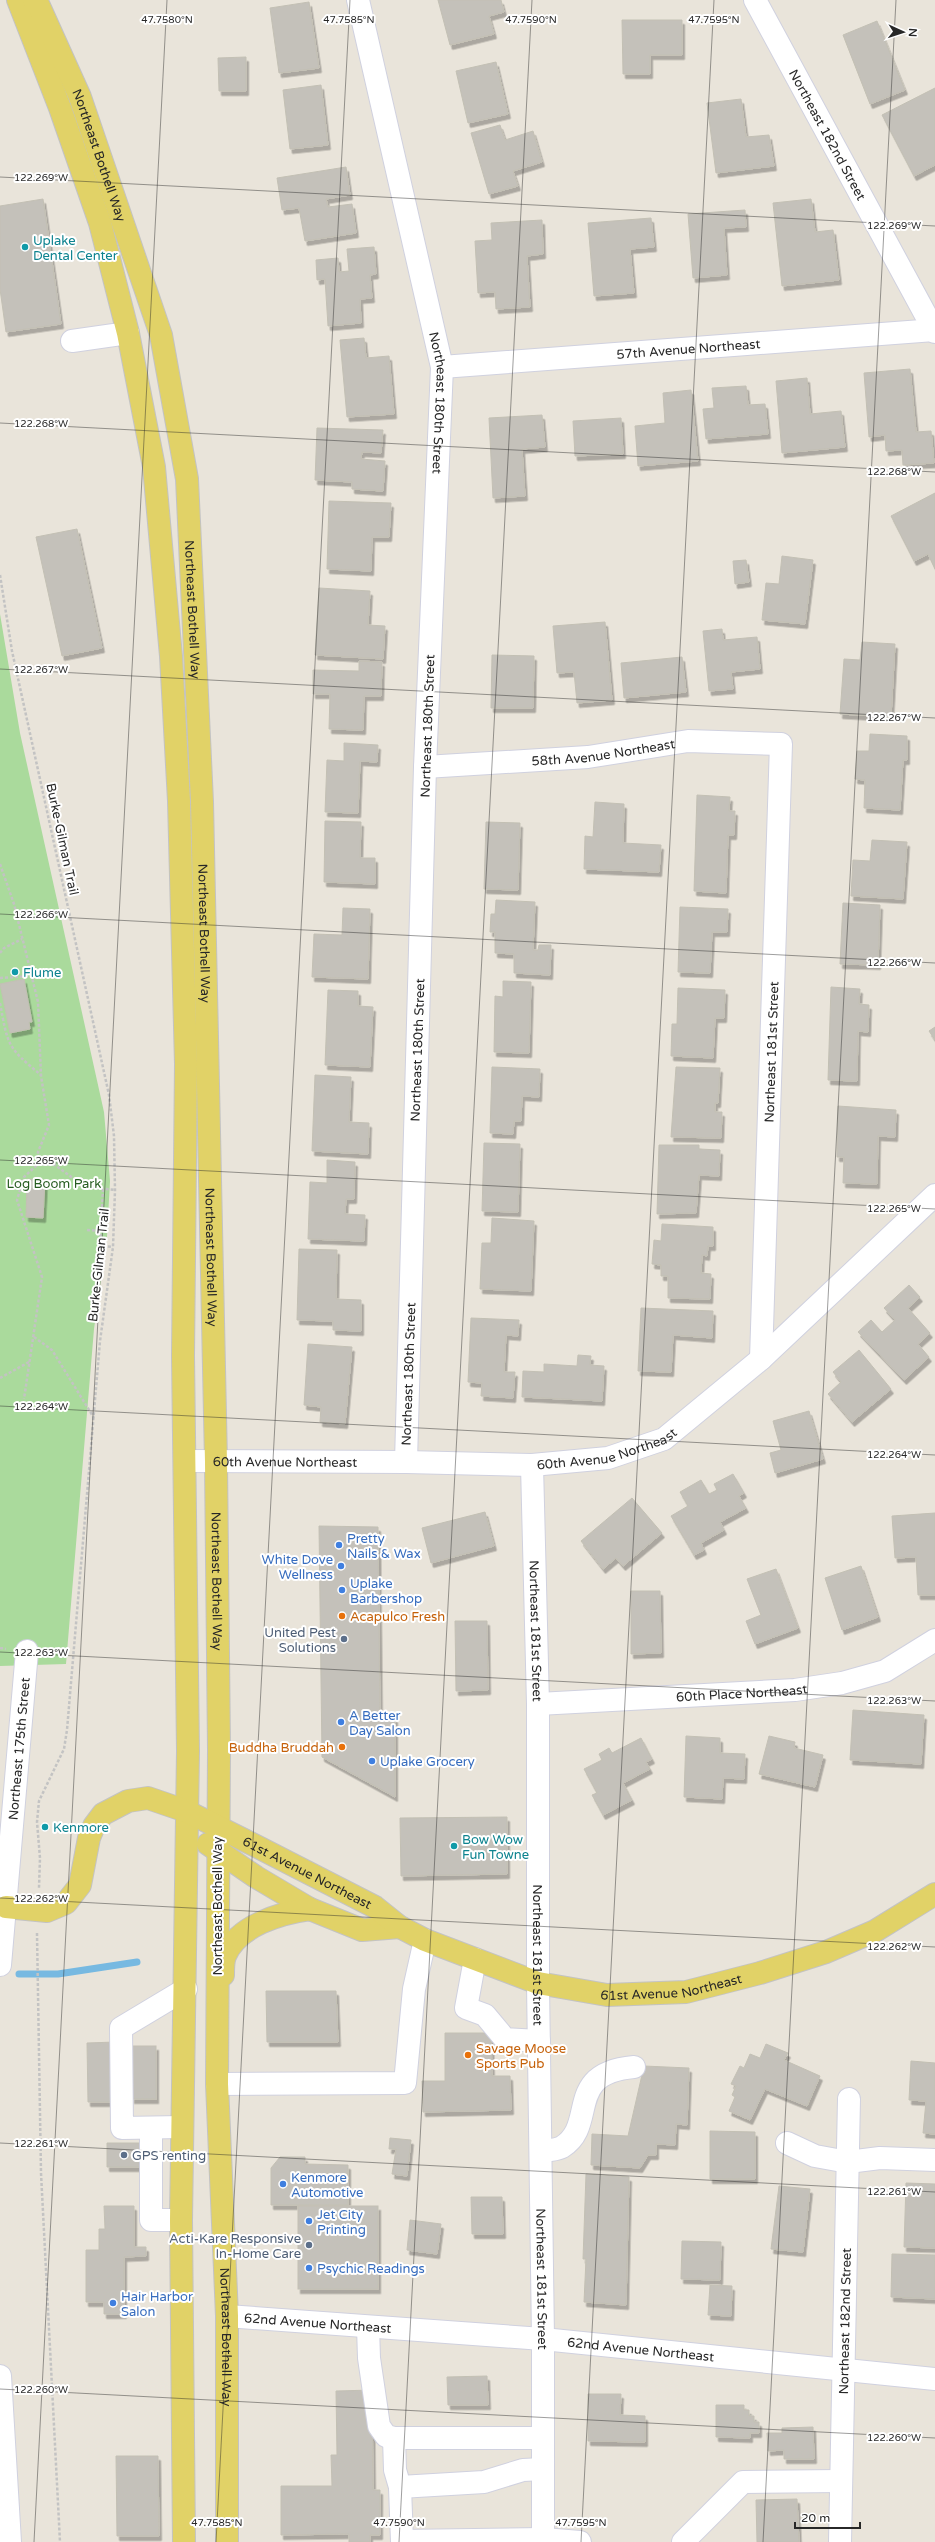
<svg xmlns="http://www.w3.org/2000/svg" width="935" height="2542" font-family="'Varela Round',sans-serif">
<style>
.green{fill:#aada9c}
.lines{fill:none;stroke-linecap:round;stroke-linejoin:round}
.stream{stroke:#77b9e1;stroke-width:7}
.building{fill:#c4c1ba;stroke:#c3c0b4;filter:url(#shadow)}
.minor-casing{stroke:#d0d1df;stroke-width:24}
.major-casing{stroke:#c3c3c3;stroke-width:24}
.path{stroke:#c3c3c3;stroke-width:2.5;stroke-dasharray:3 2;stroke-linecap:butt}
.minor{stroke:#fff;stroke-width:22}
.major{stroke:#e1d267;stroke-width:22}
.ticks{fill:none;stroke:#272727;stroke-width:1;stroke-opacity:0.45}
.culture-dot{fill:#0f9aa8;stroke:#fff;stroke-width:1.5}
.shop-dot{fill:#3f7fe0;stroke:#fff;stroke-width:1.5}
.food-dot{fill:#e8710a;stroke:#fff;stroke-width:1.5}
.service-dot{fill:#5c6f8a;stroke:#fff;stroke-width:1.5}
.labels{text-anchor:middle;stroke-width:4;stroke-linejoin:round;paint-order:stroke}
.street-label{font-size:13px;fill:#272727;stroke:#fff}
.culture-label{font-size:13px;fill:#0d838f;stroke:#fff;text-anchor:start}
.park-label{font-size:13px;fill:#265c20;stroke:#fff}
.shop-label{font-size:13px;fill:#366cbe;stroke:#fff;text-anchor:start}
.food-label{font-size:13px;fill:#c56008;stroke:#fff;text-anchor:start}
.service-label{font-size:13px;fill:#4e5e75;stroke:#fff;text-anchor:end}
.ticks-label{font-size:10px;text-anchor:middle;fill:#272727;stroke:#fff;stroke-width:4;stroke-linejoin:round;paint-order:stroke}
</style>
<defs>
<filter id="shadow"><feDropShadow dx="2.5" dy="4.5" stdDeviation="0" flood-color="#0004"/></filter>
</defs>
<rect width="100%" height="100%" fill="#e9e4da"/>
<!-- green -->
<path class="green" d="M0 614 20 733 104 1112 110 1181 107 1236 94 1329 66 1664 0 1666Z"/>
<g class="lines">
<!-- stream -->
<path class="stream" d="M19 1974H58L137 1962"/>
</g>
<!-- building -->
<g class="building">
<path d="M438 0H501L504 12 489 16 494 34 450 45Z"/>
<path d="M309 2 319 68 279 73 270 8Z"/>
<path d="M622 20H682V55H650V74H623Z"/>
<path d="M877 21 905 90 870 104 843 35Z"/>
<path d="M246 57V91H219L218 58Z"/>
<path d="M496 62 508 114 468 123 456 71Z"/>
<path d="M321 85 328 145 290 149 283 90Z"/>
<path d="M935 88V165L914 176 882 115Z"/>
<path d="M741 99 746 137 769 135 774 166 716 173 707 103Z"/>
<path d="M500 125 505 140 533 131 542 162 513 171 518 186 489 194 471 133Z"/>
<path d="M346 167 350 195 326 199 328 207 352 204 356 233 305 241 299 208 282 210 277 178Z"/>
<path d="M43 199 61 324 6 332 0 289V206Z"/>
<path d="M811 199 815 232 833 230 839 280 782 286 773 203Z"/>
<path d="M745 210 746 227 724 228 727 275 693 278 688 214Z"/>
<path d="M651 218 654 247 630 249 634 293 594 296 588 223Z"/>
<path d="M542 220 543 254 527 256 530 307 496 309 495 292 478 293 475 241 492 240 491 223Z"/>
<path d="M374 247 376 274 370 275 372 298 360 299 361 323 328 326 325 279 317 280 316 260 338 258 339 272 349 271 347 249Z"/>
<path d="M364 338 366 358 389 356 394 414 347 417 340 340Z"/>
<path d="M910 369 916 432 931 431 934 463 903 465 902 450 886 451 885 435 869 437 864 373Z"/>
<path d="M807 378 810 414 841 411 845 447 782 453 776 381Z"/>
<path d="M746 386 748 405 765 404 768 434 706 439 703 409 714 408 712 388Z"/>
<path d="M691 390 698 461 638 466 635 426 665 423 663 393Z"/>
<path d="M542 415 545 447 522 449 525 496 493 498 489 418Z"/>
<path d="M621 418 623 454 575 456 573 421Z"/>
<path d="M317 428 383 430 381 453 362 452 361 459 385 461 383 491 352 489V482L315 480Z"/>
<path d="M935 493V569L928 554 914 561 891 516Z"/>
<path d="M329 501 391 503 389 537H372L371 571 327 569Z"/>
<path d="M77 529 102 648 62 656 36 537Z"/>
<path d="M782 556 813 560 805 624 762 620 766 583 779 584Z"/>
<path d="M746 560 749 582 735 584 733 561Z"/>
<path d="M319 588 370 591 368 625 385 626 383 659 315 655Z"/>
<path d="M605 622 612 700 577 703 574 672 557 673 553 626Z"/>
<path d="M722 629 723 640 757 637 760 669 731 672 733 689 709 691 703 631Z"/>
<path d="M862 642 895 644 891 717 840 714 844 659 860 660Z"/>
<path d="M492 655 534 656 533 708H491Z"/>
<path d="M682 657 686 692 624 698 621 663Z"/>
<path d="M359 661 382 662 381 696H364L363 730 329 729 330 694H313V670L359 671Z"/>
<path d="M870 734 907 736V760H903L900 810 864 808 865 780 855 779 857 751H869Z"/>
<path d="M344 743 378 745 377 762 360 761 358 813 325 812 327 760 344 761Z"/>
<path d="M697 795 730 797 729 811H735L734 835H728L726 893 694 891Z"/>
<path d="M595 802 624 804 623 843 661 845 659 872 584 869 585 836 593 837Z"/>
<path d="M325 821 361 822 360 858H375V884L324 882Z"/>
<path d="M486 822 520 823 518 890 484 889Z"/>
<path d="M872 840 907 842 903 899 851 896 853 860 870 861Z"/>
<path d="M496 900 535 902 533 950H538L539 945H551L550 975 514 973V954L495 953V932H490L491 914H495Z"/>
<path d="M843 903 880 905 878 965 840 964Z"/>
<path d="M680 907 728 909 727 932H712L710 973 678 972Z"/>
<path d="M343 908 370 909 368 979 312 977 314 934 342 935Z"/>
<path d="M24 979 32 1022H29L30 1029 10 1033 0 984Z"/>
<path d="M503 981 531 982 529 1053 494 1052 495 996 503 997Z"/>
<path d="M831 987 860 989 859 1004 869 1005 868 1032 858 1031 857 1081 828 1080Z"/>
<path d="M678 988 725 990 724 1018H715L713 1058 671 1056 672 1024H677Z"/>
<path d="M328 990 358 991V1006L373 1007 370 1067 325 1065Z"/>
<path d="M935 1027V1040L929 1031Z"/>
<path d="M492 1067 540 1069 539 1097 522 1096 521 1121H514L513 1134 490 1133Z"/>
<path d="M676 1067 720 1068 718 1103H715V1112H722L721 1138 671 1137Z"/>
<path d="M315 1075 351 1077 349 1122 369 1123 368 1154 312 1151Z"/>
<path d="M838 1106 896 1110 895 1137 878 1136 877 1184 843 1183 844 1157H837Z"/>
<path d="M484 1143 520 1144 518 1212 482 1211Z"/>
<path d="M659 1145H699V1149L720 1150 719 1176 699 1175 696 1213 657 1214Z"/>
<path d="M327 1160 355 1162 354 1199H346L345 1214 365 1215 364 1241 308 1239 310 1182 327 1183Z"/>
<path d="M27 1179 45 1180 43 1218 26 1217Z"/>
<path d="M492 1218 534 1221 531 1291 480 1289 482 1243H491Z"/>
<path d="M662 1224 713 1227V1246H708L707 1256 702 1255 701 1273 711 1274 710 1299 668 1298V1276H661V1265L652 1264 654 1240 661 1241Z"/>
<path d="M299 1249 337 1250 336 1299 361 1300V1331L333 1330V1321L297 1320Z"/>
<path d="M909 1285 920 1297 908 1308 930 1333 918 1344 929 1357 904 1380 858 1332 871 1320 882 1332 895 1320 884 1308Z"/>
<path d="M641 1308 713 1311 712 1338 673 1335 671 1372 638 1371Z"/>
<path d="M471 1318 519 1320 518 1336 506 1335 504 1372H515L513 1398 481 1396 482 1383 468 1382Z"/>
<path d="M308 1344 352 1347 345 1424 320 1422 321 1407 304 1405Z"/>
<path d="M859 1350 891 1389 852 1422 828 1394 841 1382 833 1372Z"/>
<path d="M578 1355 591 1356 590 1365 604 1366 602 1401 522 1397 523 1371 544 1372V1364L577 1366Z"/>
<path d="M809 1411 823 1459 775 1473 770 1453 781 1450 773 1421Z"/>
<path d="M733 1474 744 1493 739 1496 746 1508 720 1522 724 1530 701 1543 704 1550 694 1555 671 1516 688 1506 680 1492 701 1480 709 1494 717 1490 714 1484Z"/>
<path d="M632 1498 662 1533 623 1566 616 1558 603 1569 581 1541Z"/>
<path d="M485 1512 494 1546 431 1563 422 1528Z"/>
<path d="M935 1513V1595H918L916 1557 895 1558 892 1516Z"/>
<path d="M319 1526 378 1527 380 1718H395V1797L322 1757Z"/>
<path d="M861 1566 878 1617 842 1630 825 1578Z"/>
<path d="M776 1569 798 1628 755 1644 746 1621 761 1615 747 1579Z"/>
<path d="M631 1591H660L661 1653 631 1654Z"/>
<path d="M455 1621H487L488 1690 456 1691Z"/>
<path d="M853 1710 924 1715 921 1764 850 1760Z"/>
<path d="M686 1736 720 1738V1753L745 1754 744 1779 723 1778 722 1799 684 1797Z"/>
<path d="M769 1736 795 1742 794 1748 823 1755 815 1787 759 1774Z"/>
<path d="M641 1738 652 1759 646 1762 650 1769 623 1783 632 1800 603 1815 592 1795 597 1793 584 1769 602 1760 599 1754 609 1748 612 1753Z"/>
<path d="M507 1817V1874L401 1876 400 1818Z"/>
<path d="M266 1991H336L338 2042H267Z"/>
<path d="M445 2033H491L492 2076H510L511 2110 423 2112 422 2081H445Z"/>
<path d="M115 2042 116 2102H88L87 2043Z"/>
<path d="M766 2044 788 2053 784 2060 820 2076 807 2106 765 2089 750 2120 729 2111 735 2097 732 2095 736 2086 731 2084 740 2066 744 2068 750 2054 760 2058Z"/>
<rect x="132" y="2046" width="24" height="53"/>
<path d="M911 2061 935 2063V2134L923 2133 926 2101 909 2100Z"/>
<path d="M644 2066 689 2068 687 2125 676 2124 675 2145 656 2144V2155H648L640 2168 591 2165 592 2134 628 2136Z"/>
<path d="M710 2131 755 2132V2179H710Z"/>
<path d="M390 2138 411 2140 407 2176 392 2174 396 2149H389Z"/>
<path d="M107 2143H141L142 2167H107Z"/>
<path d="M280 2157H305V2164L348 2165V2205H271V2168Z"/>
<path d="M586 2174 629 2177 626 2305 584 2302 586 2259H583Z"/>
<path d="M906 2183 935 2184V2248L904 2247Z"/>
<path d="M779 2186 810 2189 803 2252 771 2249Z"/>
<path d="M471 2197H502L503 2234H472Z"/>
<path d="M104 2206H134V2247H146V2256L124 2257V2314H104V2302H86V2250H99V2229H105Z"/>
<rect x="298" y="2206" width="80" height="83"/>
<path d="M410 2220 441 2224 437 2254 407 2250Z"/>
<path d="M682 2241 721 2242 720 2280 681 2279Z"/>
<path d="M892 2254 935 2255V2299L891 2297Z"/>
<path d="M710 2285 732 2286 731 2316 708 2315Z"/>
<path d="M487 2376 488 2405H448L447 2377Z"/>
<path d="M372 2390 373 2490H380V2535H370V2542H349V2534L281 2535V2486H332L331 2455H337L336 2391Z"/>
<path d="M588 2394H621L620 2415 645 2416V2442L588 2441Z"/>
<path d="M716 2405H744V2410H749V2416H754V2422H759V2433H750V2438L716 2437Z"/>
<path d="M813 2427 814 2459H784V2450L768 2451 767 2433H782V2428Z"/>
<path d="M116 2456H158L159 2536H117Z"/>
<path d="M797 2499 799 2542H757L756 2500Z"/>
</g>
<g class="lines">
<defs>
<g id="minor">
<path id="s1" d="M358 0 442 367 425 767 406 1462"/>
<path id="s2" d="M755 0 935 332"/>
<path d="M72 341 128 333"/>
<path id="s3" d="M442 367 935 330"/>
<path id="s4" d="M425 767 588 757 688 741 781 744 761 1359"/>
<path id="s5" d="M185 1461 406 1462 532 1465 608 1458 664 1439 761 1359 935 1195"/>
<path id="s6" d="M532 1465 538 1704V1983L543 2339V2542"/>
<path id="s7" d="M538 1704 795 1690 842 1683 885 1671 935 1640"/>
<path d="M475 1959 466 2008 485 2015 505 2039 539 2041"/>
<path id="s8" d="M0 1965 27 1651"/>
<path d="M217 2084 405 2083 414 1989 425 1940"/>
<path d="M182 2127 122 2128 121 2028 186 1989"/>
<path d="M151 2128V2220H181"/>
<path d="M787 2143 815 2156 848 2162 880 2158 935 2160"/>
<path d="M541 2152C547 2150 557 2150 562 2147 598 2125 563 2073 634 2067"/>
<path id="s9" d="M227 2316 543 2339 935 2379"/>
<path d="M368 2327 369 2358 379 2426 386 2436 394 2438H543"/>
<path d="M0 2376 10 2542"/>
<path d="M394 2438 395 2470 400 2487 402 2542"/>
<path d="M400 2487 484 2482 523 2470 543 2469"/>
<path d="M402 2541 543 2539 580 2542"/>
<path d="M683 2542 743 2482 841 2481"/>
<path id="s10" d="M840 2542 849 2099"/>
</g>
<g id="major">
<path d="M18 0 60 108 100 223 128 333 154 467 171 656 179 801 186 1064 183 1356 188 1751 181 2220 184 2542"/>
<path id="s11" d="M34 0 39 6 80 97 161 335 187 479 202 802 216 1462 219 1749 217 2084 227 2316V2542"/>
<path d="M208 1844 256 1877 310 1909 362 1930 400 1927"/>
<path id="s12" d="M6 1907 47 1911 66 1903 80 1885 89 1838 94 1826 103 1814 128 1801 148 1798 186 1811 256 1846 375 1907 400 1927 425 1940 538 1983 607 1995 686 1992 760 1973 826 1952 875 1931 935 1894"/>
<path d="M223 1975C223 1969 223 1961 225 1956 238 1925 281 1913 310 1909"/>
</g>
</defs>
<!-- minor casing -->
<use href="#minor" class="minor-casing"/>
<!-- major casing -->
<use href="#major" class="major-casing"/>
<!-- path -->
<g class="path">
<path d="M0 575 12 651 109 1095 114 1136 115 1190 113 1247 100 1341 67 1730 64 1749 39 1801 37 1822 40 1858 39 1888"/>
<path d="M0 864 14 904 38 1002 41 1076 49 1125 38 1152V1164L24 1177 17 1200 42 1277 24 1399"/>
<path d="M0 953 4 948 22 939"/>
<path d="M0 978 32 976"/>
<path d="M0 1003C8 1046 7 1047 41 1075"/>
<path d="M38 1164 55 1165 85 1187 115 1190"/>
<path d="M103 1189 100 1246 113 1247"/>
<path d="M87 1230 101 1231"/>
<path d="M34 1337 52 1350 94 1418"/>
<path d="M0 1378 29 1362"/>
<path d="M0 1648 6 1649"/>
<path d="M37 1933 41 2173 60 2542"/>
</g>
<!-- minor -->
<use href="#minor" class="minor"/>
<!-- major -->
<use href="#major" class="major"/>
</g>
<!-- ticks -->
<path class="ticks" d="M0 177 935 226M0 423 935 472M0 669 935 718M0 914 935 963M0 1160 935 1209M0 1406 935 1455M0 1652 935 1701M0 1898 935 1947M0 2143 935 2192M0 2389 935 2438M34 2542 167 0M216 2542 350 0M399 2542 532 0M581 2542 714 0M763 2542 896 0"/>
<!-- markers -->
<g class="culture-dot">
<circle cx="25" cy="247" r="4"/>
<circle cx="15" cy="972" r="4"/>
<circle cx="45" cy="1827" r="4"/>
<circle cx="454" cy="1846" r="4"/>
</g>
<g class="shop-dot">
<circle cx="339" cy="1545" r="4"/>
<circle cx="341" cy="1566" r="4"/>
<circle cx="342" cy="1590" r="4"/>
<circle cx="341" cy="1722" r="4"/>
<circle cx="372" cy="1761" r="4"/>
<circle cx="283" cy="2184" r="4"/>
<circle cx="309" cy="2221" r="4"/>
<circle cx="309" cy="2268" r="4"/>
<circle cx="113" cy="2303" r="4"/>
</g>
<g class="food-dot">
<circle cx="342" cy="1616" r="4"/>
<circle cx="342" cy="1747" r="4"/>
<circle cx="468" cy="2055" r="4"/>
</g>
<g class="service-dot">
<circle cx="344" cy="1639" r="4"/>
<circle cx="124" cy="2155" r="4"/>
<circle cx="309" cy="2245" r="4"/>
</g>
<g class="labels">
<!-- street labels -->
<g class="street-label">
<text dy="5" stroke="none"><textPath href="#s2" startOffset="153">Northeast 182nd Street</textPath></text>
<text dy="5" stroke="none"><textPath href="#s11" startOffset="169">Northeast Bothell Way</textPath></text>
<text dy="5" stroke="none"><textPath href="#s3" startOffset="247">57th Avenue Northeast</textPath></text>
<text dy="5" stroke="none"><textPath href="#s1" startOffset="412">Northeast 180th Street</textPath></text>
<text dy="5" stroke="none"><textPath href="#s11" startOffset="636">Northeast Bothell Way</textPath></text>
<text transform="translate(427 726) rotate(-88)" y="5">Northeast 180th Street</text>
<text dy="5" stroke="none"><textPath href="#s4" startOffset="179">58th Avenue Northeast</textPath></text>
<text transform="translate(63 839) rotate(78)" y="5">Burke-Gilman Trail</text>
<text dy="5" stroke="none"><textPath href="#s11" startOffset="960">Northeast Bothell Way</textPath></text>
<text transform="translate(417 1050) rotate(-88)" y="5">Northeast 180th Street</text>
<text transform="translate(771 1052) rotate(-88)" y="5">Northeast 181st Street</text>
<text dy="5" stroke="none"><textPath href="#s11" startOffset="1284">Northeast Bothell Way</textPath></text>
<text transform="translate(98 1265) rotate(-84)" y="5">Burke-Gilman Trail</text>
<text transform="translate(408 1374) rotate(-88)" y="5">Northeast 180th Street</text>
<text dy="5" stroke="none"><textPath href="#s5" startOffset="424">60th Avenue Northeast</textPath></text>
<text dy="5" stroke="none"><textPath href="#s5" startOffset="100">60th Avenue Northeast</textPath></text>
<text dy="5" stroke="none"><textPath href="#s11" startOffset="1608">Northeast Bothell Way</textPath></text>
<text dy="5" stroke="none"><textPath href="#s6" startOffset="166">Northeast 181st Street</textPath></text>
<text dy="5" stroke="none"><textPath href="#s7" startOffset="204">60th Place Northeast</textPath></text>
<text dy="5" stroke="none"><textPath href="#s8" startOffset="217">Northeast 175th Street</textPath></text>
<text dy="5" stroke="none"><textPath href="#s12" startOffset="385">61st Avenue Northeast</textPath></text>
<text transform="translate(217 1906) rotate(-90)" y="5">Northeast Bothell Way</text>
<text dy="5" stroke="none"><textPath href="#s6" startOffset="490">Northeast 181st Street</textPath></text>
<text dy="5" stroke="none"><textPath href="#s12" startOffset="777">61st Avenue Northeast</textPath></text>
<text dy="5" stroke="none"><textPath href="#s6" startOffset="814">Northeast 181st Street</textPath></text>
<text dy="5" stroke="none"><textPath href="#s10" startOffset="221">Northeast 182nd Street</textPath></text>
<text dy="5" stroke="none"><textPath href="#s9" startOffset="91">62nd Avenue Northeast</textPath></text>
<text dy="5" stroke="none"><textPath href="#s11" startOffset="2364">Northeast Bothell Way</textPath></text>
<text dy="5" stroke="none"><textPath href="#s9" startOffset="415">62nd Avenue Northeast</textPath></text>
</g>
<!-- culture labels -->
<g class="culture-label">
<text x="33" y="245">Uplake<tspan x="33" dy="15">Dental Center</tspan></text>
<text x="23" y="977">Flume</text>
<text x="53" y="1832">Kenmore</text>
<text x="462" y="1844">Bow Wow<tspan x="462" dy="15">Fun Towne</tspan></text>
</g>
<!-- park labels -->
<g class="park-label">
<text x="54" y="1188">Log Boom Park</text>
</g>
<!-- shop labels -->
<g class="shop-label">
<text x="347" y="1543">Pretty<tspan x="347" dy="15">Nails &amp; Wax</tspan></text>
<text x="333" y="1564" text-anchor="end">White Dove<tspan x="333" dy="15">Wellness</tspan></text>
<text x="350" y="1588">Uplake<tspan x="350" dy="15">Barbershop</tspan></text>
<text x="349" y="1720">A Better<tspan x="349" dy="15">Day Salon</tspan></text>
<text x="380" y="1766">Uplake Grocery</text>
<text x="291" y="2182">Kenmore<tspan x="291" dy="15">Automotive</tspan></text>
<text x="317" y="2219">Jet City<tspan x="317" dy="15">Printing</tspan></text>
<text x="317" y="2273">Psychic Readings</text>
<text x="121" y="2301">Hair Harbor<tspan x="121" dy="15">Salon</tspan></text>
</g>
<!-- food labels -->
<g class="food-label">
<text x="350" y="1621">Acapulco Fresh</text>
<text x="334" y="1752" text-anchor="end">Buddha Bruddah</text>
<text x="476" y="2053">Savage Moose<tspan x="476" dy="15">Sports Pub</tspan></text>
</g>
<!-- service labels -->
<g class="service-label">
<text x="336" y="1637">United Pest<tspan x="336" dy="15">Solutions</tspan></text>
<text x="132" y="2160" text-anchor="start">GPS renting</text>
<text x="301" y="2243">Acti-Kare Responsive<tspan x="301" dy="15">In-Home Care</tspan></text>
</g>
</g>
<g class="ticks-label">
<text x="167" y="23">47.7580°N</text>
<text x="349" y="23">47.7585°N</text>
<text x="531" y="23">47.7590°N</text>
<text x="714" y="23">47.7595°N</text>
<text x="41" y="181">122.269°W</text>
<text x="894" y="229">122.269°W</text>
<text x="41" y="427">122.268°W</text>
<text x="894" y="475">122.268°W</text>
<text x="41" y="673">122.267°W</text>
<text x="894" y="721">122.267°W</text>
<text x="41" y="918">122.266°W</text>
<text x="894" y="966">122.266°W</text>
<text x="41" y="1164">122.265°W</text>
<text x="894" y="1212">122.265°W</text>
<text x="41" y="1410">122.264°W</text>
<text x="894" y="1458">122.264°W</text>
<text x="41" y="1656">122.263°W</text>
<text x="894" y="1704">122.263°W</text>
<text x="41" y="1902">122.262°W</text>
<text x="894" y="1950">122.262°W</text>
<text x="41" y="2147">122.261°W</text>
<text x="894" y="2195">122.261°W</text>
<text x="41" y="2393">122.260°W</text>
<text x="894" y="2441">122.260°W</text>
<text x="217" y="2526">47.7585°N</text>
<text x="399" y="2526">47.7590°N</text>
<text x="581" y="2526">47.7595°N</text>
</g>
<!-- north arrow -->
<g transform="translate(903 32) rotate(93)" stroke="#ffffff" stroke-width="3" paint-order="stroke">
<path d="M0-3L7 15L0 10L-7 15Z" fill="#272727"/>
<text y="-6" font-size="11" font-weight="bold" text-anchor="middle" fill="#272727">N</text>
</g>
<!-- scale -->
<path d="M795 2522v6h65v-6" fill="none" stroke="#272727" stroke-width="2"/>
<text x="801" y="2522" font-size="12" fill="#272727" stroke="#ffffff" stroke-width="3" paint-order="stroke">20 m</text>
</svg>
